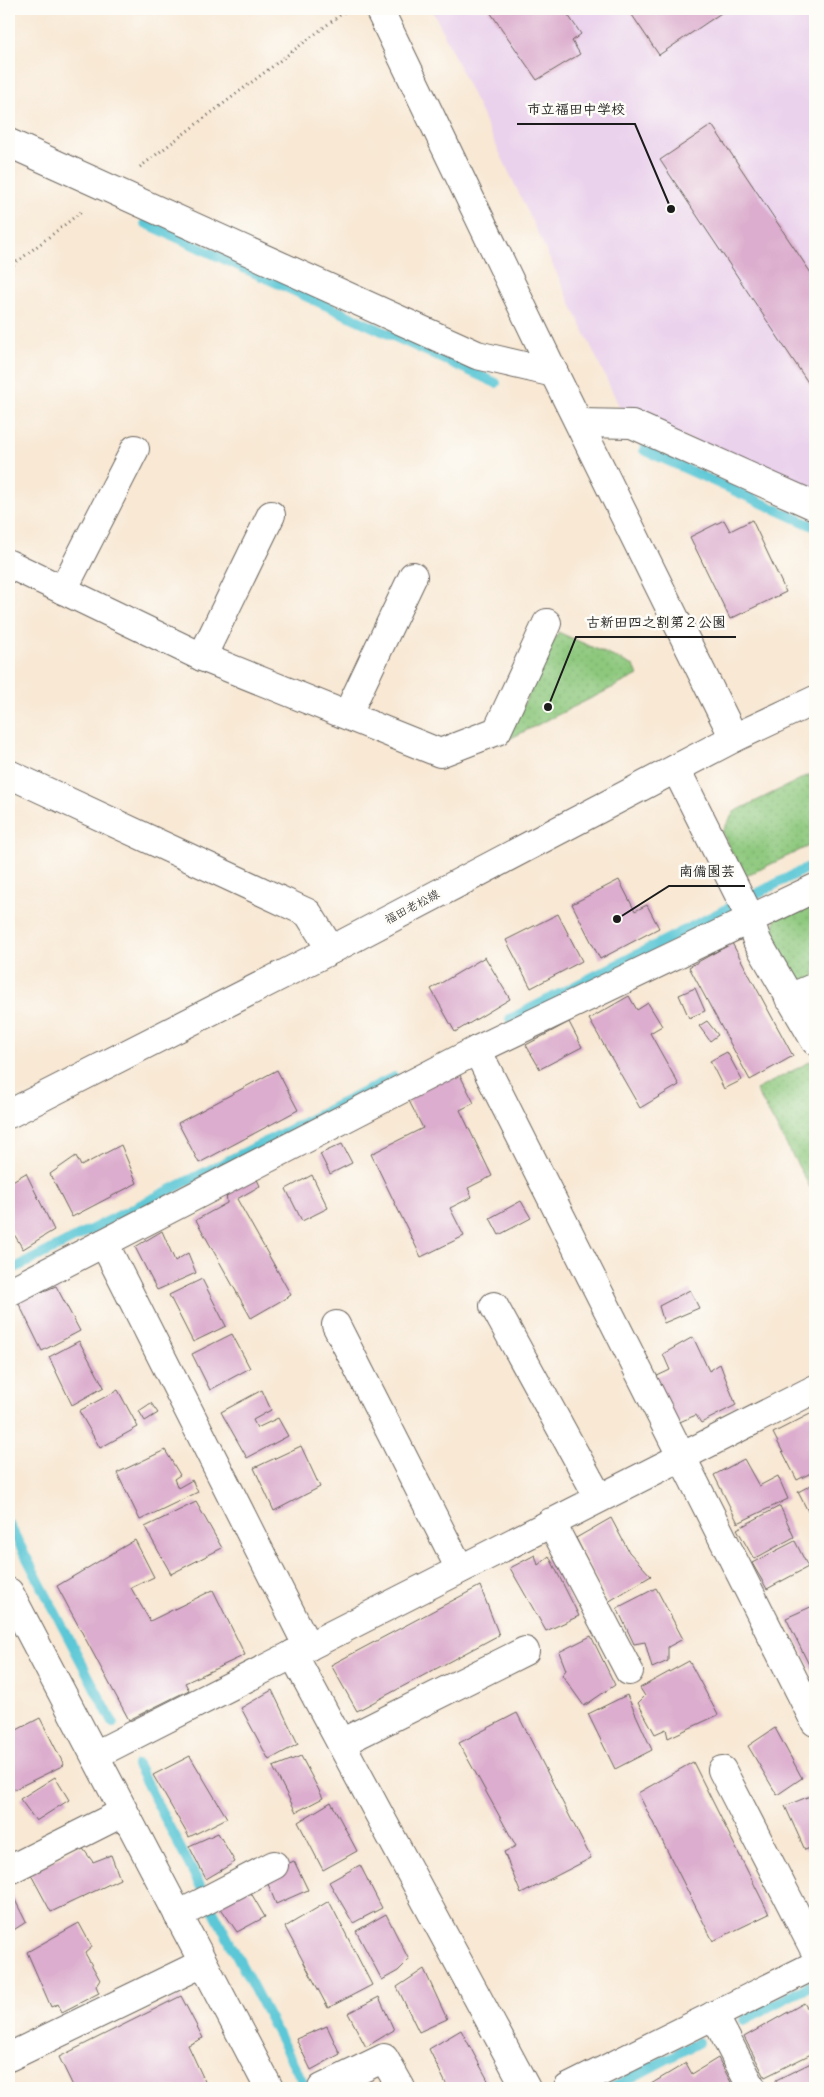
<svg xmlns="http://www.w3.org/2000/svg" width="824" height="2097" font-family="'Balsamiq Sans','Klee One',sans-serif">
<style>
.built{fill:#ead1ec}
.green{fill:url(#green-dots);stroke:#54724c}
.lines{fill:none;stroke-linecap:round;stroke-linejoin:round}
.stream{stroke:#5cc7d6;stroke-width:10}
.building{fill:#dcadce}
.minor-casing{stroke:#69635c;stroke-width:30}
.major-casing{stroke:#69635c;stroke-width:30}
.path{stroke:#69635c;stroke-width:3;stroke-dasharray:1 4;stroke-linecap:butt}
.minor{stroke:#fff;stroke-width:28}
.major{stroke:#fff;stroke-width:28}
.labels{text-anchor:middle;stroke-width:5;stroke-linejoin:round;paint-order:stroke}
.street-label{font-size:12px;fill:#1c1c1c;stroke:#fdfcf7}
.leader{fill:none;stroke:#1c1c1c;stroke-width:2}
.callout-dot{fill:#1c1c1c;stroke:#fdfcf7;stroke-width:2}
.callout-label{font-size:14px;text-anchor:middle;font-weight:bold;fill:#1c1c1c;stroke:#fdfcf7;stroke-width:5;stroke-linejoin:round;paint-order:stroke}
</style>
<defs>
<pattern id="green-dots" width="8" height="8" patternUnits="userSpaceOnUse" patternTransform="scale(1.25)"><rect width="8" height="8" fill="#8dc87d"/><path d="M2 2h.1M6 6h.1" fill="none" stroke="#79ab6b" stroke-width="1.8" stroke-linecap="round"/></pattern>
</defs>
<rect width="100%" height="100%" fill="#fdfcf7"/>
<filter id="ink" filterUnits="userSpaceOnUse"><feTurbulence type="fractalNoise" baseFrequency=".02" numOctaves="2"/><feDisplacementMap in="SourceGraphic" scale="10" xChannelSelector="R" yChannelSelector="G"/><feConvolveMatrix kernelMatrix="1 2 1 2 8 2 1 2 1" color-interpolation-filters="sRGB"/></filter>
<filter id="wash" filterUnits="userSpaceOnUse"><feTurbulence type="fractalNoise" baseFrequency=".0096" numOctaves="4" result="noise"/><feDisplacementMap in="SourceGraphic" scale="20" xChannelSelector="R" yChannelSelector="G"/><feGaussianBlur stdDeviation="1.12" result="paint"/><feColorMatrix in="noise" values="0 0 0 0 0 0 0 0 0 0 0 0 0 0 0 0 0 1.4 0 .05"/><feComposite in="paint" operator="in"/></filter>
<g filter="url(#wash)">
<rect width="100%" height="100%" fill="#f8e8d4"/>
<!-- built -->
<path class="built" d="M432 9H815V494L621 410Z"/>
<!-- green -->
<g class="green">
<path d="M558 632 634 666 638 675 507 740Z"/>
<path d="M815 772V843L744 877 722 832 734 812Z"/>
<path d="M815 900V1012L771 941 776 918Z"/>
<path d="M815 1059V1196L756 1090Z"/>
</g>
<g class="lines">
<!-- stream -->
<g class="stream">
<path d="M145 223 496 383"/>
<path d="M644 450 815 527"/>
<path d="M510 1019 815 864"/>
<path d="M9 1271 394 1077"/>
<path d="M9 1524 113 1723"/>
<path d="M137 1765 306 2088"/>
<path d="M744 2020 815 1983"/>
<path d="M612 2088 699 2042"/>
</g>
</g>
<g id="blocks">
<!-- building -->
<g class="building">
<path d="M488 9H564L581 34 572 41 580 54 537 80Z"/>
<path d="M628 9H727L659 55Z"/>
<path d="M712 125 815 279V393L660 160Z"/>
<path d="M724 520 730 531 752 520 786 592 730 619 690 537Z"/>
<path d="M619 880 635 911 647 905 659 928 600 959 572 904Z"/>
<path d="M558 914 582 961 531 988 506 940Z"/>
<path d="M732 943 793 1056 750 1080 689 967Z"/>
<path d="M485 957 510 999 455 1032 431 989Z"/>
<path d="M695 988 705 1011 689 1018 679 995Z"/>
<path d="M629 996 637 1010 648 1003 662 1026 650 1033 679 1085 640 1108 589 1019Z"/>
<path d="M707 1021 718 1035 710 1041 699 1026Z"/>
<path d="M569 1022 582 1047 540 1069 526 1045Z"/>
<path d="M727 1052 742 1080 724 1089 710 1061Z"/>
<path d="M277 1070 298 1110 199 1163 178 1123Z"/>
<path d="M458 1071 474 1103 460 1110 492 1176 468 1188 472 1197 450 1208 464 1236 421 1257 371 1154 423 1128 407 1097Z"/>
<path d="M342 1144 352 1163 330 1174 320 1154Z"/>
<path d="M121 1145 137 1183 72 1217 50 1174 76 1156 81 1166Z"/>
<path d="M26 1173 54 1230 23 1249 9 1226V1183Z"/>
<path d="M255 1175 260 1186 237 1199 291 1295 251 1318 196 1220 227 1203 226 1191Z"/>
<path d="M312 1175 328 1208 302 1221 286 1189Z"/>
<path d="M521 1201 531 1218 499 1235 490 1218Z"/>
<path d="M162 1231 175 1261 188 1253 196 1273 157 1290 135 1247Z"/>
<path d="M202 1279 226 1326 193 1342 169 1295Z"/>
<path d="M56 1286 80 1331 42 1351 18 1302Z"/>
<path d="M690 1290 699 1308 664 1323 659 1306Z"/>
<path d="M232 1334 250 1368 210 1390 192 1354Z"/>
<path d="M693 1337 709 1371 720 1364 736 1405 701 1423 696 1415 675 1424 653 1378 670 1370 663 1354Z"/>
<path d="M79 1341 104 1387 72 1405 49 1357Z"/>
<path d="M118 1390 138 1427 100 1448 79 1411Z"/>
<path d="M262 1390 271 1410 253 1420 257 1428 278 1418 288 1436 247 1458 221 1412Z"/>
<path d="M151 1403 158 1413 145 1421 139 1411Z"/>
<path d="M814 1412 815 1471 797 1480 773 1433Z"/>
<path d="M301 1446 320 1487 274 1511 254 1468Z"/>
<path d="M165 1450 180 1475 174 1479 178 1488 192 1480 198 1492 140 1520 117 1473Z"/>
<path d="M744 1459 759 1486 778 1476 788 1499 738 1523 714 1475Z"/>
<path d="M815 1483V1525L798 1492Z"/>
<path d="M196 1502 222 1548 171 1574 145 1527Z"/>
<path d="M780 1506 794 1537 754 1559 737 1529Z"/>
<path d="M611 1518 629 1552 651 1576 608 1602 576 1538Z"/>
<path d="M135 1540 154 1577 131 1588 150 1621 213 1590 245 1655 185 1683 189 1690 129 1720 57 1586Z"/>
<path d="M795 1541 808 1567 767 1589 752 1563Z"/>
<path d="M535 1555 538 1565 549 1556 579 1616 546 1631 510 1568Z"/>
<path d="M480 1586 499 1635 357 1711 331 1665Z"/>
<path d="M656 1588 683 1639 668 1647V1661L652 1668 645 1642 634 1644 617 1608Z"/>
<path d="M815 1605V1677L786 1618Z"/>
<path d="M591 1636 615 1685 584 1706 562 1675 566 1670 559 1652Z"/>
<path d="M689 1661 718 1715 668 1738 666 1729 655 1734 638 1703 645 1696 640 1688Z"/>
<path d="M272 1690 298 1744 269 1760 241 1708Z"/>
<path d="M627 1695 652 1750 615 1769 588 1714Z"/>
<path d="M517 1713 591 1858 521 1894 504 1852 516 1846 459 1743Z"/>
<path d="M40 1718 64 1765 9 1792V1734Z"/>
<path d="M775 1728 802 1778 777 1795 748 1746Z"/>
<path d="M190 1756 227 1818 189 1837 153 1775Z"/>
<path d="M301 1756 323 1798 296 1812 273 1767Z"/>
<path d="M693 1762 769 1914 713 1941 638 1793Z"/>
<path d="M55 1777 69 1800 36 1821 20 1799Z"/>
<path d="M815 1794V1846L805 1850 785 1806Z"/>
<path d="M331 1802 357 1851 323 1870 298 1822Z"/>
<path d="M218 1833 235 1862 206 1879 189 1846Z"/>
<path d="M81 1846 93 1862 111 1855 120 1879 51 1912 30 1873Z"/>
<path d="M294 1861 308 1890 276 1904 264 1874Z"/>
<path d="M360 1865 382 1908 353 1923 329 1882Z"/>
<path d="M9 1888 26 1922 9 1933Z"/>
<path d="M248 1888 265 1917 237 1932 218 1904Z"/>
<path d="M329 1901 372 1985 328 2008 285 1927Z"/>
<path d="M386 1914 409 1960 398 1971 382 1980 356 1931Z"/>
<path d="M79 1923 92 1947 85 1953 100 1980 96 1986 99 1993 62 2012 58 2004 51 2007 27 1952Z"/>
<path d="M424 1969 447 2019 419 2032 397 1987Z"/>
<path d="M181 1996 203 2038 188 2045 208 2088H74L59 2057Z"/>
<path d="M379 1997 394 2030 366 2047 348 2013Z"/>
<path d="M804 2003 815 2020V2052L765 2077 744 2037Z"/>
<path d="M327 2026 340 2054 311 2070 296 2039Z"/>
<path d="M461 2030 491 2086 487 2088H448L429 2049Z"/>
<path d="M718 2058 734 2088H653L651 2084 686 2063 692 2074Z"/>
<path d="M815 2061V2088H777L776 2080Z"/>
</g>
</g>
</g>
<g filter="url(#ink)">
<use href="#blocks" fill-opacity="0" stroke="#69635c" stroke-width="1"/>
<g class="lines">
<defs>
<g id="minor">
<path d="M379 9 554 373 734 738"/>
<path d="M9 143 477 355 554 373"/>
<path d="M580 423 632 424 815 506"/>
<path d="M9 564 202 657 440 753 497 731 547 623"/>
<path d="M63 590 135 449"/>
<path d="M202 657 271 515"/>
<path d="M347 715 413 576"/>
<path d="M676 769 747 911 757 941 815 1041"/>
<path d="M9 774 308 913 331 950"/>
<path d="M789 998 815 987"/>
<path d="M477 1050 815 1722"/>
<path d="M104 1243 308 1647"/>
<path d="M9 1292 477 1050 815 888"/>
<path d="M494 1306 599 1498"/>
<path d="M336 1325 460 1569"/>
<path d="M551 1522 629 1671"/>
<path d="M9 1592 269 2088"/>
<path d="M293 1654 526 2088"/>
<path d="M341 1743 525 1651"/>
<path d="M95 1755 815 1389"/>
<path d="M722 1770 815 1951"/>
<path d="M9 1870 124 1812"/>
<path d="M178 1915 274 1865"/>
<path d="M714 2015 752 2088"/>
<path d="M9 2057 203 1963"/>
<path d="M322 2088 384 2058 401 2088"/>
<path d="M568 2088 815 1965"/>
</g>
<path id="major" d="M9 1114 331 950 734 738 815 700"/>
</defs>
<!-- minor casing -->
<use href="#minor" class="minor-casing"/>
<!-- major casing -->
<use href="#major" class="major-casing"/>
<!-- path -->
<g class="path">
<path d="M140 167 348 9"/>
<path d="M9 268 81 212"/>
</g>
<!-- minor -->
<use href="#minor" class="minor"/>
<!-- major -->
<use href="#major" class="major"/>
</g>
</g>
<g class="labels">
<!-- street labels -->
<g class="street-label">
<text transform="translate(412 907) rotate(-28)" y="4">福田老松線</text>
</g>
</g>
<!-- callouts -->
<path class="leader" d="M671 209L635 124H517M548 707L576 637H736M617 919L669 886H745"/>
<g class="callout-dot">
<circle cx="671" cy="209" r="5"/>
<circle cx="548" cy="707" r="5"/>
<circle cx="617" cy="919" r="5"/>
</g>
<g class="callout-label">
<text x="576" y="114">市立福田中学校</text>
<text x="656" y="627">古新田四之割第２公園</text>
<text x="707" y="876">南備園芸</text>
</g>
<!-- margin -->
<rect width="824" height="2097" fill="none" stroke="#fdfcf7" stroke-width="30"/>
</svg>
